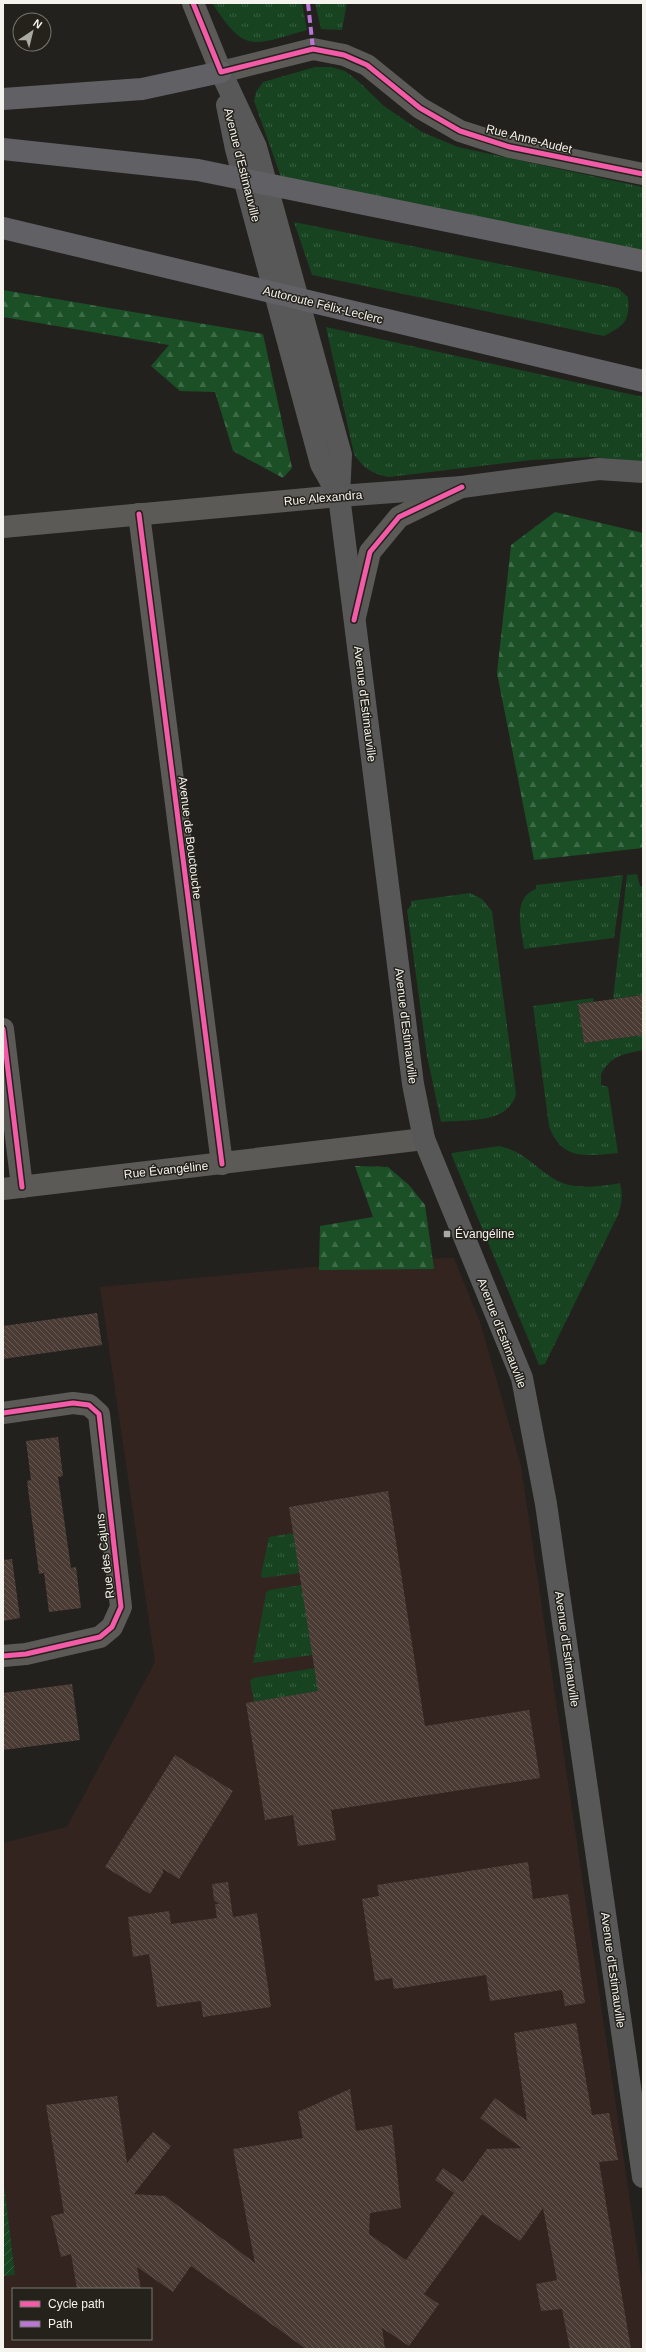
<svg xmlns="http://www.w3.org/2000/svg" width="646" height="2352" font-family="Helvetica,sans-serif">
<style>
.medical{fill:#342420;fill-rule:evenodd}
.grass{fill:url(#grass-tufts)}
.forest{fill:url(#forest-firs)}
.garden{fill:url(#garden-furrows)}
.building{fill:url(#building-back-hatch)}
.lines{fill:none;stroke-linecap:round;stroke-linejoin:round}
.minor{stroke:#5b5a57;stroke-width:22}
.major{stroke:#585859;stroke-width:22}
.highway{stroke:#616065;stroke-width:22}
.quiet{stroke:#ba77d6;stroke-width:4;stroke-dasharray:8 4;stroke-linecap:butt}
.cycleway-casing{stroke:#24221b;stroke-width:8}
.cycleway{stroke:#f35aa7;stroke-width:5}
.poi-dot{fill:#aaaaa5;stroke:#24221b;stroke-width:1.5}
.labels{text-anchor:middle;stroke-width:3;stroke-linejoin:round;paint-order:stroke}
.street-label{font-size:12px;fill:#f4f3ee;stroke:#24221b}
.poi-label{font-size:12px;fill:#f4f3ee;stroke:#24221b;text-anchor:start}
</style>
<defs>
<pattern id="grass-tufts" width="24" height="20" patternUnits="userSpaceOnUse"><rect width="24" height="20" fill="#174320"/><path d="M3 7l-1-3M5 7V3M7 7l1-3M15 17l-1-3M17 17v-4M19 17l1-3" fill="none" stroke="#395f41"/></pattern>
<pattern id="forest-firs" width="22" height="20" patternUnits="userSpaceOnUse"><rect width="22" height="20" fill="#1b5027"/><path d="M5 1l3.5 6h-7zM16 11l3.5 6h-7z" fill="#3d6a47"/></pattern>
<pattern id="garden-furrows" width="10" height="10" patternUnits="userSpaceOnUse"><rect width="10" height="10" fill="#174320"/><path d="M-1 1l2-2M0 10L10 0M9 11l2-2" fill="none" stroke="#395f41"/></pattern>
<pattern id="building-back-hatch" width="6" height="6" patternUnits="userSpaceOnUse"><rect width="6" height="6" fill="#4b3b35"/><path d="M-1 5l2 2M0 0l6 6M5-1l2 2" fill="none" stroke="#665853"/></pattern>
</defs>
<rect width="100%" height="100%" fill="#22211d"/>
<!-- medical -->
<path class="medical" d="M454 1258 480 1322 521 1466 643 2288V2349H3V1843L67 1827 155 1662 100 1287 387 1260ZM13 2289H151V2339H13Z"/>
<!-- grass -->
<g class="grass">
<path d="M212 3H302L307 30C252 45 246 55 212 3Z"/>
<path d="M315 3H347L342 30 321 29Z"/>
<path d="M315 67H331L345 71 358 81 384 106 422 132 458 147 643 187V252L282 180 254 101 256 92 263 82Z"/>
<path d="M294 222 618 288 628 297C630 321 625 325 604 336L312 275Z"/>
<path d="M326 327 643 397V462L592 457 532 460 389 477C372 474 363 468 354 454Z"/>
<path d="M637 874 640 886H643V995L613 999 627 875Z"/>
<path d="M623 875 614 938 524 949C522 930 511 898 536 889V885Z"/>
<path d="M470 893 482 899 492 911 516 1094C508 1125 466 1119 441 1122L427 1056 407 910 411 906V901Z"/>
<path d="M593 998 594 1002 578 1004 584 1043 643 1035V1050C623 1054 611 1056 601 1074V1085L608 1087 618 1153C587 1156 561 1161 549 1126L533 1006Z"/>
<path d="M499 1146C525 1152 533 1166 554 1179 572 1190 600 1187 620 1183 623 1196 622 1203 618 1215L545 1364 539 1365 452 1156V1153Z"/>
<path d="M294 1533 300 1573 262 1578 261 1575 269 1537Z"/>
<path d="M302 1585 313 1655 253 1663 266 1593 269 1590Z"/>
<path d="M315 1668 319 1691 254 1702 250 1681 253 1678Z"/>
</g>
<!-- forest -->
<g class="forest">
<path d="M3 290 263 334 292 468 283 478 233 451 215 392 180 391 151 366 169 345 3 317Z"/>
<path d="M555 512 643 533V848L534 860 497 673 511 545Z"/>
<path d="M355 1166 388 1167 409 1185 425 1205 434 1269 319 1270 320 1226 373 1217Z"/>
</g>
<!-- garden -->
<path class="garden" d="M3 2177 15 2275 3 2276Z"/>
<!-- building -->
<g class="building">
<path d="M643 995V1035L584 1043 578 1004Z"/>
<path d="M97 1313 102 1345 3 1359V1326Z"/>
<path d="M58 1437 63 1476 58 1477 71 1568 76 1567 81 1608 49 1612 44 1573 39 1574 27 1481 31 1480 26 1441Z"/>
<path d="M388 1491 425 1726 529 1710 540 1778 331 1810 336 1840 298 1846 293 1815 265 1820 246 1703 318 1691 289 1507Z"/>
<path d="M12 1559 20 1618 3 1621V1560Z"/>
<path d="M72 1684 80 1740 3 1750V1693Z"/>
<path d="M175 1755 233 1791 179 1879 163 1869V1873L150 1894 105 1867Z"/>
<path d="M528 1862 533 1899 568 1894 585 2003 565 2006 562 1990 490 2001 486 1975 394 1989 392 1978 375 1981 362 1899 379 1896 377 1885Z"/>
<path d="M228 1882 233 1917 257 1913 271 2007 203 2017 201 2001 157 2007 149 1954 133 1957 128 1917 169 1911 171 1924 217 1918 215 1904H219L214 1900 212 1884Z"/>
<path d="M576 2023 592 2115 609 2113 618 2160 599 2162 631 2349H570L562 2309 541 2311 536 2284 557 2280 543 2208 520 2241 482 2214 424 2294 439 2304 409 2346 382 2328 385 2349H306L191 2266 173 2292 137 2267 141 2289H77L71 2254 61 2257 51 2216 64 2213 46 2105 117 2096 127 2163 153 2132 171 2146 134 2194 165 2196 255 2263 233 2149 303 2138 298 2112 350 2089 356 2131 392 2125 401 2208 370 2213 369 2234 406 2260 454 2193 435 2180 443 2168 463 2182 487 2149 522 2148 480 2118 495 2098 527 2121 514 2033Z"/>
</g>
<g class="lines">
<!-- minor -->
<g class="minor">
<path d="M193 3 221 72 313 49 344 55 367 65 420 108 460 131 510 147 643 174"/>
<path d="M139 514 222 1164"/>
<path d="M3 527 339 496"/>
<path d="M355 617 370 552 399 517 461 487"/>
<path d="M3 1029 22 1187"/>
<path d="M3 1189 424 1139"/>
<path d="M3 1413 73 1403 89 1405 99 1414 121 1607 112 1627 100 1637 26 1654 3 1656"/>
</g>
<!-- major -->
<g class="major">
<path d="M221 72 256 147 341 455 339 496 413 1084 424 1139 522 1378 546 1504 643 2177"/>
<path d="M227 105 236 149 321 464 339 496"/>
<path d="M339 496 462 487 599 469 643 472"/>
</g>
<!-- highway -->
<g class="highway">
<path d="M3 99 142 89 221 72"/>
<path d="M3 149 198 170 643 261"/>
<path d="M3 228 643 381"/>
</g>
<!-- quiet -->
<path class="quiet" d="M308 3 313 49"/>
<defs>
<g id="cycleway">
<path d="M193 3 221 72 313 49 344 55 367 65 420 108 460 131 510 147 643 174"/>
<path d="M139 514 222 1164"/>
<path d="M354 620 370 552 399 517 462 487"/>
<path d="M3 1029 22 1187"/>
<path d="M3 1413 73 1403 89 1405 99 1414 121 1607 112 1627 100 1637 26 1654 3 1656"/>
</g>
</defs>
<!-- cycleway casing -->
<use href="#cycleway" class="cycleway-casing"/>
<!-- cycleway -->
<use href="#cycleway" class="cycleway"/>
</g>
<!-- markers -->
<rect class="poi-dot" x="443" y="1230" width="8" height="8" rx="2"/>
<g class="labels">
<!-- street labels -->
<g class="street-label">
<text transform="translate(529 139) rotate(14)" y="4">Rue Anne-Audet</text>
<text transform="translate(242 165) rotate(76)" y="4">Avenue d'Estimauville</text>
<text transform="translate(323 305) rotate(14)" y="4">Autoroute Félix-Leclerc</text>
<text transform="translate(323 498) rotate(-5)" y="4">Rue Alexandra</text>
<text transform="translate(365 704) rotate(83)" y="4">Avenue d'Estimauville</text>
<text transform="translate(190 838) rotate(83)" y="4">Avenue de Bouctouche</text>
<text transform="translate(406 1026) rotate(83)" y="4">Avenue d'Estimauville</text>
<text transform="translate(166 1170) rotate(-6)" y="4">Rue Évangéline</text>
<text transform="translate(502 1333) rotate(69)" y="4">Avenue d'Estimauville</text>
<text transform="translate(105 1556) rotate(-97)" y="4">Rue des Cajuns</text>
<text transform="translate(567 1649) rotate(82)" y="4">Avenue d'Estimauville</text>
<text transform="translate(613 1970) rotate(82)" y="4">Avenue d'Estimauville</text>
</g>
<!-- poi labels -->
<g class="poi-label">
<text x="455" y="1238">Évangéline</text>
</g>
</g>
<!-- border -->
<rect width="646" height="2352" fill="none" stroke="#f4f3ee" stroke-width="8"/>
<!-- legend -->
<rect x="12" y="2288" width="140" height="52" fill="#24221b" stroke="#77766f"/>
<rect x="20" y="2301" width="20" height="6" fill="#f35aa7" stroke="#77766f"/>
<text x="48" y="2308" font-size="12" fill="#f4f3ee">Cycle path</text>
<rect x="20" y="2321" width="20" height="6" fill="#ba77d6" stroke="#77766f"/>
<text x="48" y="2328" font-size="12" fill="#f4f3ee">Path</text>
<!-- north arrow -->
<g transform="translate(32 32) rotate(35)"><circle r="19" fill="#24221b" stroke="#77766f"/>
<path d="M0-3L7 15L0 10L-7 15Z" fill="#aaaaa5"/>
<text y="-6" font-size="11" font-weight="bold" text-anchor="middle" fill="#f4f3ee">N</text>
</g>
</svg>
